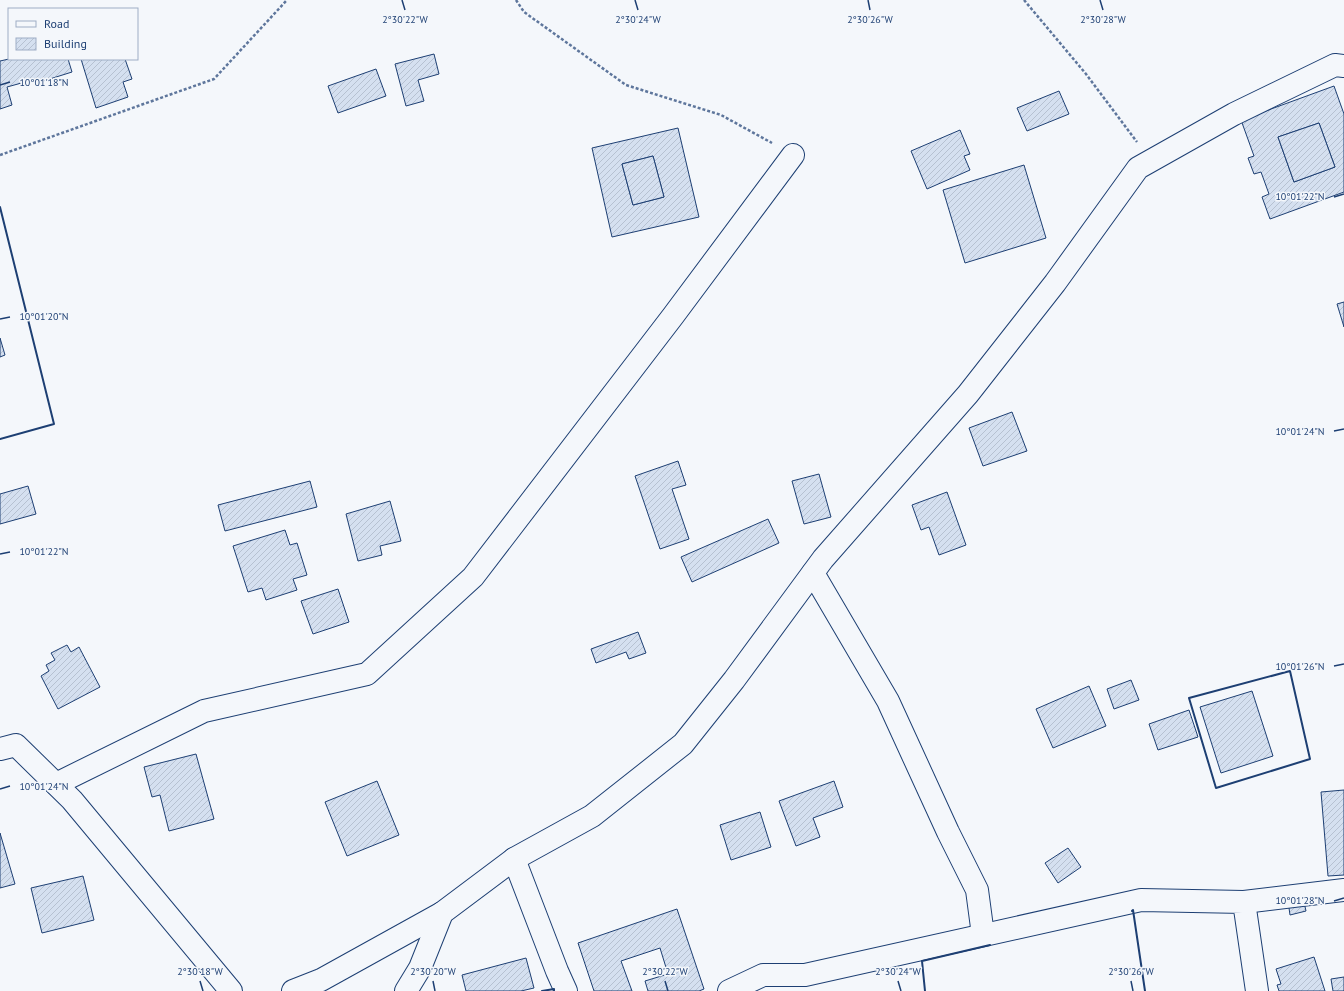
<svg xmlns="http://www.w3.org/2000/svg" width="1344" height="991" font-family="'PT Sans',sans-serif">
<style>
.building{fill:url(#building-hatch);stroke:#1d3f73;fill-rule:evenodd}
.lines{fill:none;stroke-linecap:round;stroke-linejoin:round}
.minor-casing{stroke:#1d3f73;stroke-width:24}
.path{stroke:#5e769c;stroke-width:2.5;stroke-dasharray:3 2;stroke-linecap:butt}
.minor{stroke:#f4f7fb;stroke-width:22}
.wall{stroke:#1d3f73;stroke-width:2}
.ticks{fill:none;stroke:#1d3f73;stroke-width:1.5}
.ticks-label{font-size:10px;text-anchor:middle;fill:#1d3f73;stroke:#f4f7fb;stroke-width:3;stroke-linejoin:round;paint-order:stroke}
</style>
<defs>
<pattern id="building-hatch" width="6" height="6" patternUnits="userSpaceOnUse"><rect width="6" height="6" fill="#d5e0f0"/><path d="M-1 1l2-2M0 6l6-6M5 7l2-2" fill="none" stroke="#b6c1d1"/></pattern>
</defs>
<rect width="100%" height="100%" fill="#f4f7fb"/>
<!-- building -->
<g class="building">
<path d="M434 54 439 74 418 80 424 101 406 106 395 64Z"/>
<path d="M9 59H68L72 72 37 83 36 79 7 87 12 105 0 109V61Z"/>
<path d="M81 59H125L132 79 123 82 128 97 96 108Z"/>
<path d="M376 69 386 96 338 113 328 86Z"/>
<path d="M1334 86 1344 114V192L1270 219 1262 197 1269 194 1261 172 1254 174 1248 158 1254 156 1241 120ZM1319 123 1335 167 1294 182 1278 137Z"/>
<path d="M1059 91 1069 114 1027 131 1017 108Z"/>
<path d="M1319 123 1335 167 1294 182 1278 137Z"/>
<path d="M678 128 699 217 612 237 592 148ZM653 156 664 197 633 205 622 164Z"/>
<path d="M960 130 970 154 964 156 970 170 927 189 911 151Z"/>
<path d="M653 156 664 197 633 205 622 164Z"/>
<path d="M1024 165 1046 238 965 263 943 190Z"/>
<path d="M1344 302V327L1337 304Z"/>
<path d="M0 338 5 355 0 357Z"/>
<path d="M1012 412 1027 451 983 466 969 428Z"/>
<path d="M678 461 686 485 672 489 689 539 660 549 635 476Z"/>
<path d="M819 474 831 517 804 524 792 481Z"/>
<path d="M310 481 317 507 225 531 218 505Z"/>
<path d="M28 486 36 514 0 524V494Z"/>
<path d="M947 492 966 545 939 555 929 527 921 530 912 505Z"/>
<path d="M390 501 401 541 380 546 382 555 358 561 346 514Z"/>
<path d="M768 519 779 543 692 582 681 557Z"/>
<path d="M285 530 290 545 297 543 307 575 293 579 297 590 266 600 262 588 248 592 233 546Z"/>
<path d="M338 589 349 622 313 634 301 601Z"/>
<path d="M638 632 646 653 629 659 626 652 596 663 591 649Z"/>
<path d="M67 645 71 652 79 647 100 687 58 709 41 676 49 671 46 665 55 660 51 653Z"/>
<path d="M1131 680 1139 700 1114 709 1107 689Z"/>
<path d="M1089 686 1106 726 1053 748 1036 709Z"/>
<path d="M1252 691 1273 756 1221 773 1200 707Z"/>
<path d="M1189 710 1198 737 1158 750 1149 724Z"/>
<path d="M196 754 214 819 169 831 160 795 152 797 144 767Z"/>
<path d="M377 781 399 835 347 856 325 802Z"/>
<path d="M834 781 843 807 813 818 820 837 796 846 779 801Z"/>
<path d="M1344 790V875L1328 876 1321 792Z"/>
<path d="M760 812 771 847 731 860 720 825Z"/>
<path d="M0 833 15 884 0 888Z"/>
<path d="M1068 848 1081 867 1058 883 1045 863Z"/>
<path d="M83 876 94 920 42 933 31 888Z"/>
<path d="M1303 898 1306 911 1290 915 1288 901Z"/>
<path d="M677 909 704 989 699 991H648L645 981 668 974 660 948 621 961 632 991H594L578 943Z"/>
<path d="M1314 957 1325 991H1279L1277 985 1281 984 1276 969Z"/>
<path d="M526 958 534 988 521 991H466L462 975Z"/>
<path d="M1344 977V991H1333L1331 979Z"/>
</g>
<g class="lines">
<defs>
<g id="minor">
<path d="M813 573 888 701 948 832 977 890 983 935"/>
<path d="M0 749 16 745 72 800 231 991"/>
<path d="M56 784 204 711 367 674 473 577 673 316 793 155"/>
<path d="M514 859 557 971 566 991"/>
<path d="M1244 902 1344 890"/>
<path d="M293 991 321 980 442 913"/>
<path d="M406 991 420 968 442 913 514 859 592 816 683 744 734 680 823 559 968 394 1055 283 1138 168 1234 114 1335 65 1344 66"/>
<path d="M729 991 763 975H805L1141 900 1244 902 1257 991"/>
</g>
</defs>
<!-- minor casing -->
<use href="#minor" class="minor-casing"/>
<!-- path -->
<g class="path">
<path d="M516 0 524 12 626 85 721 115 772 143"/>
<path d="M1024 0 1086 74 1137 142"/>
<path d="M0 155 214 79 287 0"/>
</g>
<!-- minor -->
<use href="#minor" class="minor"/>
<!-- wall -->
<g class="wall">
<path d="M0 207 54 424 0 439"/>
<path d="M1290 671 1310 759 1216 788 1189 698Z"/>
<path d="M1132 911 1133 910 1145 991"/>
<path d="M542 991 554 989V991"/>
<path d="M925 991 922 961 990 945"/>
</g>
</g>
<!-- ticks -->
<path class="ticks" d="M402 0 405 10M635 0 638 10M868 0 870 10M1100 0 1103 10M0 85 10 82M1334 197 1344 194M0 319 10 317M1334 431 1344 429M0 554 10 552M1334 666 1344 664M0 789 10 786M1334 901 1344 898M200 981 203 991M433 981 435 991M665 981 668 991M898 981 901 991M1131 981 1133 991"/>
<g class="ticks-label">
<text x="405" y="23">2°30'22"W</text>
<text x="638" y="23">2°30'24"W</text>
<text x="870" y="23">2°30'26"W</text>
<text x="1103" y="23">2°30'28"W</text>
<text x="44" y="86">10°01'18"N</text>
<text x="1300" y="200">10°01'22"N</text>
<text x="44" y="320">10°01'20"N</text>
<text x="1300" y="435">10°01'24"N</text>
<text x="44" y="555">10°01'22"N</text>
<text x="1300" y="670">10°01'26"N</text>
<text x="44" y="790">10°01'24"N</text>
<text x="1300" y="904">10°01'28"N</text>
<text x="200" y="975">2°30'18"W</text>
<text x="433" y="975">2°30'20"W</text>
<text x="665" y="975">2°30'22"W</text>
<text x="898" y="975">2°30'24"W</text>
<text x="1131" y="975">2°30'26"W</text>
</g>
<!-- legend -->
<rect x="8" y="8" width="130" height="52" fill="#f4f7fb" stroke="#9eadc5"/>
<rect x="16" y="21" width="20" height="6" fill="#f4f7fb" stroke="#9eadc5"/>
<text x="44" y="28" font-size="12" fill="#1d3f73">Road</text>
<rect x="16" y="38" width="20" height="12" fill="url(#building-hatch)" stroke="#9eadc5"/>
<text x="44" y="48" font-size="12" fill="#1d3f73">Building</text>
</svg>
